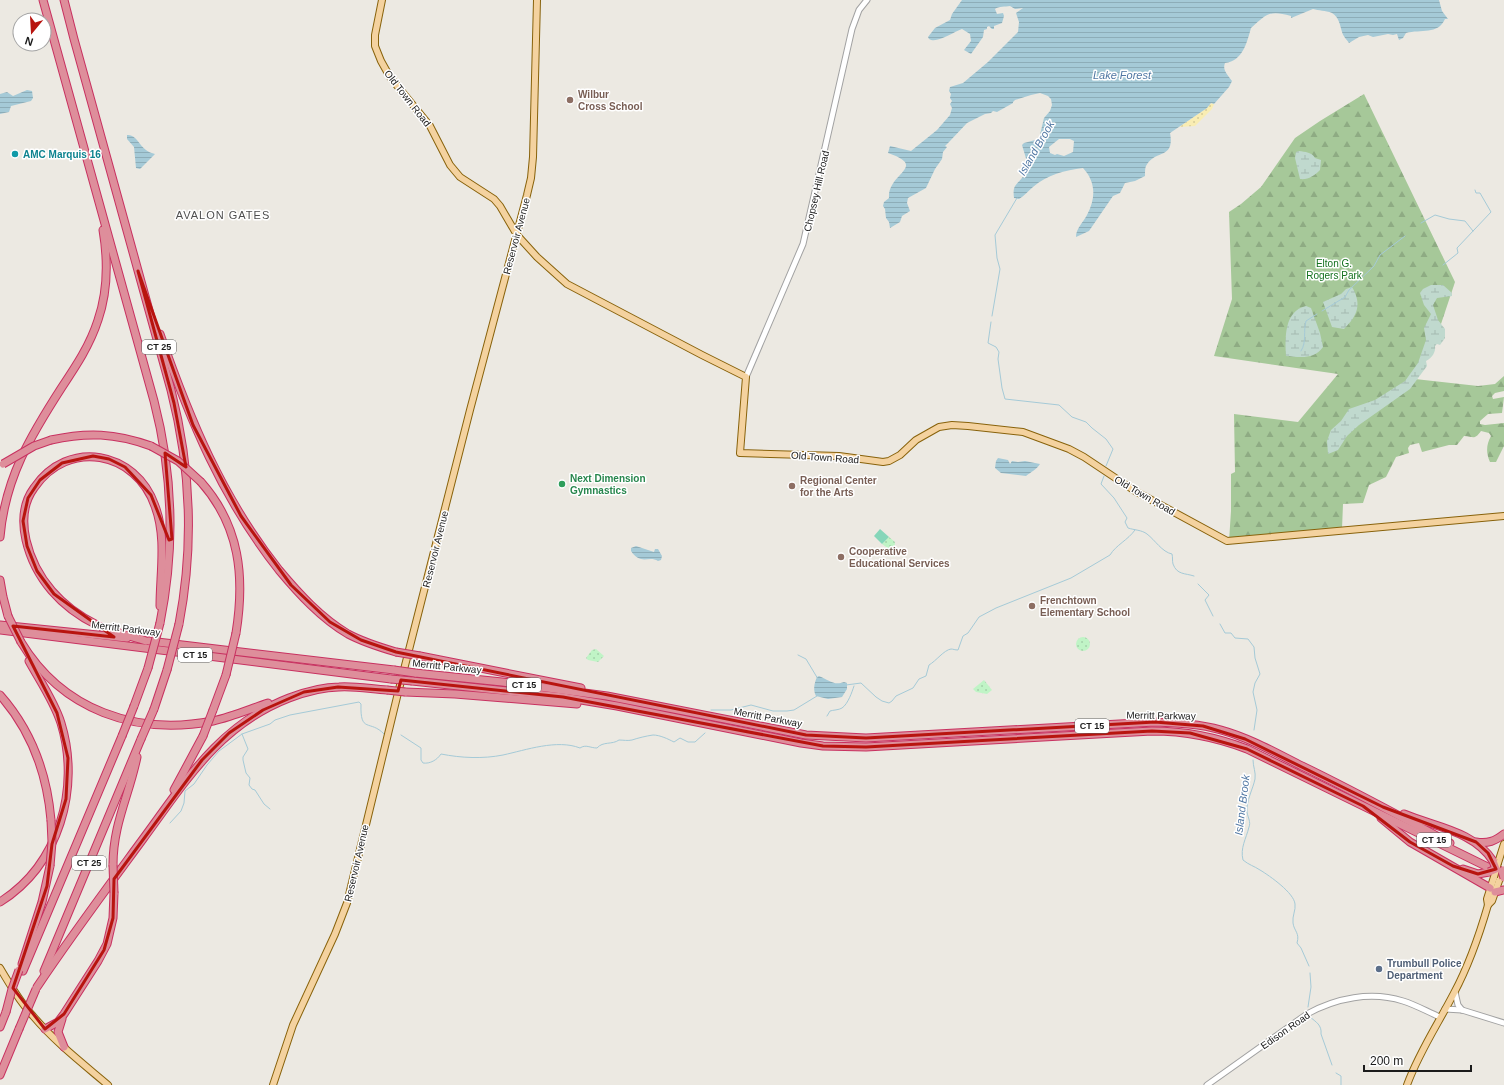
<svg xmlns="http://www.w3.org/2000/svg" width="1504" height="1085" font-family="Arial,sans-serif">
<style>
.forest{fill:url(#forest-firs)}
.wetland{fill:url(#wetland-marsh)}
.sand{fill:url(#sand-dots)}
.park{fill:url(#park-dots)}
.pitch{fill:#85d6b9}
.water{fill:url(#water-rules);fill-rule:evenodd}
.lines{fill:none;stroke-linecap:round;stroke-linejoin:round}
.stream{stroke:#a5cad7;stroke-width:1}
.minor-casing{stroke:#a2a2a2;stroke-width:7}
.major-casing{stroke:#88620b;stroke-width:8}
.highway-casing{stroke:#c83160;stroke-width:9}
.minor{stroke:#fff;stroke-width:5}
.major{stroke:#f4d29f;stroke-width:6}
.highway{stroke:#de8e9b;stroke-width:7}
.major-bridge-casing{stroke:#88620b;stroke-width:8;stroke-linecap:butt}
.highway-bridge-casing{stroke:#c83160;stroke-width:9;stroke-linecap:butt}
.major-bridge{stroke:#f4d29f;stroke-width:6}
.highway-bridge{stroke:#de8e9b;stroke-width:7}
.marked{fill:none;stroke:#b8140f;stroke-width:3;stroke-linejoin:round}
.education-dot{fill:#8d6e63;stroke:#fff;stroke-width:1.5}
.culture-dot{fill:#0f9aa8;stroke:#fff;stroke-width:1.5}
.leisure-dot{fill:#2e9e5b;stroke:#fff;stroke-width:1.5}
.service-dot{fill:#5c6f8a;stroke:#fff;stroke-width:1.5}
.labels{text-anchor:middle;stroke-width:3;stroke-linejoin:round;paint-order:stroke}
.shield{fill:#fff;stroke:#5f5f5f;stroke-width:1}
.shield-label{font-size:9px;font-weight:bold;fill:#1b1b1b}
.education-label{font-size:10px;font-weight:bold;fill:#785e54;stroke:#fff;text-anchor:start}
.street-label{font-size:10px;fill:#1b1b1b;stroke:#fff}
.culture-label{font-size:10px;font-weight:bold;fill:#0d838f;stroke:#fff;text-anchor:start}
.park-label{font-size:10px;fill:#13701e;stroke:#fff}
.leisure-label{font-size:10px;font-weight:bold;fill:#27864d;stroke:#fff;text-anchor:start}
.service-label{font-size:10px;font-weight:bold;fill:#4e5e75;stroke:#fff;text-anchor:start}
.water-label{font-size:11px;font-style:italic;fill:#5077a3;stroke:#fff}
.neighbourhood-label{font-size:11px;letter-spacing:1px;fill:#4e4e4e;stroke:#fff}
</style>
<defs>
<pattern id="forest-firs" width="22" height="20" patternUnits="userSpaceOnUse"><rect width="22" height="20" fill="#a6c899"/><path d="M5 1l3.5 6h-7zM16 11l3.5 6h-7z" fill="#8eab83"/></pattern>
<pattern id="wetland-marsh" width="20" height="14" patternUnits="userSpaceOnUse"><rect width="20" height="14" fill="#c0d9ce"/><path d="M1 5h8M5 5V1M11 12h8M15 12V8" fill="none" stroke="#a4bab0"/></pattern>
<pattern id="sand-dots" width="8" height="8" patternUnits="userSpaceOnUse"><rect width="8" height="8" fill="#f9edb3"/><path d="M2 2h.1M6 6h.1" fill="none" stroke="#d5cb99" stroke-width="1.8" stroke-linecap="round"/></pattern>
<pattern id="park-dots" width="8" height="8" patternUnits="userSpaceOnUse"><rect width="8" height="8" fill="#c0f4c6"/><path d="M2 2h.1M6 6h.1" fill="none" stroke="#a4d1aa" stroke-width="1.8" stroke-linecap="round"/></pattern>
<pattern id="water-rules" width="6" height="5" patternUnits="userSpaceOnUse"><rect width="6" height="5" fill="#a5cad7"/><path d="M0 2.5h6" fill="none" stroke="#8dadb8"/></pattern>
</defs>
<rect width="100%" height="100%" fill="#ece9e2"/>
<!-- forest -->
<path class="forest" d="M1364 94 1455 282 1438 333 1415 379 1478 386 1495 384 1504 376V391L1495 393 1492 396 1493 399 1504 397 1502 413 1488 414 1480 421V424L1485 425 1504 423V446L1496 462H1490C1486 453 1486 445 1491 436L1489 433 1481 431C1474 441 1473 436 1464 436L1457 445H1449L1422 452 1419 443 1410 445 1408 448 1409 453 1396 457 1386 477 1369 485 1363 503 1343 504 1342 529 1229 541 1231 511V474L1235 472 1234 414 1298 422 1338 374 1214 356 1232 299 1229 212 1241 204 1261 187 1295 138 1320 121Z"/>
<!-- wetland -->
<g class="wetland">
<path d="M1299 151C1305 152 1312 152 1315 158L1321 160 1320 170C1314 176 1308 180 1300 179L1295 158 1296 152Z"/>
<path d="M1431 285H1443L1452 293V296L1437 298 1433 305 1438 320 1445 329V338L1440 345 1437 344 1435 346C1436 352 1432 358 1426 361L1427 366 1410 389 1359 425 1347 436 1338 450 1328 454 1327 441 1331 430 1341 421 1349 409 1375 400 1405 381 1418 363 1426 340 1424 328 1431 314 1424 305 1420 293 1423 289Z"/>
<path d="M1352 287C1362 304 1358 315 1344 329L1332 327 1323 302 1341 294 1346 289Z"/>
<path d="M1306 306 1311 308 1320 333 1323 347C1314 360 1300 357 1286 356 1285 338 1284 311 1306 306Z"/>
</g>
<!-- sand -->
<path class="sand" d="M1211 103 1214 104 1212 109 1195 126 1179 127 1207 108Z"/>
<!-- park -->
<g class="park">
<path d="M889 537 895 542 894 557 891 556 887 552 889 549 882 544Z"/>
<circle cx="1083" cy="644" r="7"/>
<path d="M596 649 604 656 598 662 588 660 586 658 592 650Z"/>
<path d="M984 680 992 690 987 694 976 692 973 689Z"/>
</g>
<!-- pitch -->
<path class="pitch" d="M880 529 889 537 882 544 874 536Z"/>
<!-- water -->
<g class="water">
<path d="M962 0H1439L1442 11 1448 19H1445C1438 35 1421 29 1406 33L1403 38 1399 40 1397 34 1393 35 1388 34 1373 37 1368 35 1359 37 1349 43C1347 40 1343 36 1342 32 1340 25 1339 17 1332 13 1325 10 1319 11 1313 9L1291 18V16C1269 10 1267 14 1251 28 1247 42 1243 61 1225 63 1222 70 1228 75 1232 81L1229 87 1214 104 1211 103 1207 108 1170 133C1175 160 1155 149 1146 166 1145 168 1145 173 1145 176L1135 181 1125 183 1120 193 1113 196 1089 231 1076 237C1076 228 1083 223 1087 215 1096 198 1096 182 1083 168 1065 170 1047 175 1033 187 1028 191 1024 196 1019 199L1014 198C1012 183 1018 185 1024 175 1026 172 1026 168 1028 165L1022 145 1024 143 1039 139 1044 118 1050 111 1052 105 1051 99 1048 96 1040 93 1031 95 1015 100 1013 102V103L997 112 993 111 991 113 985 114 967 123 950 141 945 146 947 147 943 152 942 159 935 169 926 188 908 198 907 203 910 211 902 216 900 222 890 228 889 222 886 218 885 209 883 206 884 202 889 198C887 173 929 167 888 153L890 146 911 151 937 130 950 115 952 108 950 104 952 101 950 98 951 94 949 91 950 87 963 83 988 62 1018 32 1019 22 1016 13 1023 8 1015 9 1010 6C1005 7 999 6 995 9L997 14 1003 13 1004 16 1002 23 994 26V29H992L989 26 987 27V29L984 30 983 37 971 54 964 50 971 41 970 34 962 29C953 32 937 44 929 39L928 37 935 28 950 20 952 14ZM1059 139H1070L1074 141 1073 152 1064 156 1057 154 1055 155 1050 153 1049 147Z"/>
<path d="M27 90 32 91 33 98 31 101 11 106 9 112 0 114V94L7 92 13 96Z"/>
<path d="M127 135C136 134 139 145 146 150 148 152 152 153 155 154L140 169 136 168 134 147 127 139Z"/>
<path d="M998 458 1008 460 1010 464 1012 461 1018 462 1025 461 1040 464C1037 469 1031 472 1026 476L1001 473 995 468 996 461Z"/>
<path d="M636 546 654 552 655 549H658L662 556 661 560 658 561C649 555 641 566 631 551V548Z"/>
<path d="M819 676C829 680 834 686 844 682L847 683V689L842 697 828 699 816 696C813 690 814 684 817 677Z"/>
</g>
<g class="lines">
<!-- stream -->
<g class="stream">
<path d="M1421 223 1435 215 1449 219 1465 221 1473 231"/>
<path d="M1443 265 1458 253 1457 248 1491 212 1480 193H1476L1475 190"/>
<path d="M1322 311 1345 297 1349 290 1374 266 1380 255 1405 236"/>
<path d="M992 316 1000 269 997 258 995 235 1017 198"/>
<path d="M991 322 988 343 996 347 999 352 998 359 1002 388 1005 399 1059 405 1072 417 1086 422 1092 428 1106 439 1113 449 1106 466"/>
<path d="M1301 351C1307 342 1303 331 1306 321L1317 314"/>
<path d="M1104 476 1101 484 1114 498 1127 518 1125 522 1128 528C1134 530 1142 530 1147 534 1155 540 1162 552 1172 554 1173 558 1172 560 1173 564 1177 575 1185 573 1194 576"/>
<path d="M1198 584 1209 595 1205 600 1213 616"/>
<path d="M1220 624 1225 633H1231L1235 638 1248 639 1254 647 1255 658 1260 674 1255 683 1253 692 1257 710 1254 730"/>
<path d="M798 655 806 659 818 679"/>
<path d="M846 685 861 683 876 697 882 701 889 703 892 701 896 696 913 688 919 679 926 676 929 665C936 661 944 650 951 649 953 649 955 650 958 650L963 636 968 633 979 617 996 608 1071 578 1110 555C1116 545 1128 540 1135 530"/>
<path d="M711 710H731L751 705 773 711H787L794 710 817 696"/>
<path d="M827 716 830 711C833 710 839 710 842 708 848 704 852 692 854 686"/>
<path d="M242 734 248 749 243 757V760L246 773 250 778 249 785 252 789 255 790 264 804 270 809"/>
<path d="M401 735 421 748V760L423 763C430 764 437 760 441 754 461 758 483 759 503 755 526 750 557 739 580 748 586 744 590 748 597 748 603 741 612 745 619 740 623 740 628 741 632 740 638 738 646 736 653 735 660 735 668 739 674 742L680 738 688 742H695L705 733"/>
<path d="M1253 760C1253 767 1256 772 1255 779 1253 789 1246 801 1247 812 1248 818 1251 822 1249 827 1246 839 1240 848 1243 860 1249 865 1254 866 1260 870 1270 876 1294 893 1295 904 1296 910 1292 916 1293 923 1294 931 1300 933 1297 943L1301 948 1309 966"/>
<path d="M170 823 181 811 184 803 185 791 194 784 207 765 219 751 242 734 270 724 275 720 290 715 359 702 361 704C360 734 370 719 384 734"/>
<path d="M1308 1007 1311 987 1310 973"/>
<path d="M1310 1017C1316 1022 1322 1025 1321 1034L1332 1065"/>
<path d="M1336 1073 1341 1076V1085"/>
</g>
<defs>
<g id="minor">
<path d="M746 377 803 244 852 29 859 10 867 0"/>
<path d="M1455 992 1458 1005 1462 1010"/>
<path d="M1445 1009 1462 1010 1504 1023"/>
<path d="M1207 1085 1307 1014C1336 998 1371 991 1403 1001 1416 1005 1428 1012 1440 1017"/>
</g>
<g id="major">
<path d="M382 0 375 35V46L381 61 390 77 430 126 450 165 460 177 494 199 500 206 517 235 537 257 567 284 702 355 746 377 740 453 839 456 883 462 889 461 900 455 916 440 939 427 952 425 968 426 1023 432 1069 449 1084 457 1135 491 1227 541 1504 516"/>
<path d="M1498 863 1504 844"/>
<path d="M1488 905 1492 901 1500 878"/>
<path d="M0 968C10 985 20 1002 33 1016 55 1042 82 1063 108 1085"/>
<path d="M273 1085 293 1025 335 934 347 903 397 697 470 410 527 195 531 178 533 157 537 0"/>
<path d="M1407 1085C1419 1052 1438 1024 1454 993 1469 965 1479 936 1488 905L1487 899 1494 877"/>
</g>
<g id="highway">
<path d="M43 0 154 401C173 474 175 549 160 623"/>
<path d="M64 0 74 39 171 390C191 468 194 546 179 624"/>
<path d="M160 334C190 420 222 498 279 570 299 594 321 618 348 634 363 642 379 647 396 652"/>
<path d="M51 440C87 432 115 433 151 446"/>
<path d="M201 482C240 526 245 577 236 633"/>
<path d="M0 537C5 478 31 435 62 387 76 366 90 345 98 320 108 291 108 260 103 230"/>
<path d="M0 580 3 597 8 616"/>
<path d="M0 625 127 638"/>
<path d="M0 630 391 679"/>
<path d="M146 641C130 636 113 632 97 625 62 608 35 579 26 540 22 522 23 503 34 488 68 438 136 451 155 506 167 538 160 573 160 606"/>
<path d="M149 641 394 670"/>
<path d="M21 642C62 710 136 736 213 721 231 717 250 709 268 703"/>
<path d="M420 656 581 688"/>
<path d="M415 673 502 682 607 696 806 735 866 738 1155 722C1178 723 1200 724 1221 730 1250 738 1276 753 1302 766 1352 790 1401 817 1450 843"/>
<path d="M412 681 563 697 617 706 801 743 823 746 866 747 1152 731C1185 731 1216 737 1247 749L1504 875"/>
<path d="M405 692 455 694 577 704"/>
<path d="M0 695C31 730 47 774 51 820"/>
<path d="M134 706 148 668"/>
<path d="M154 709 167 670"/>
<path d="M213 710 226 675"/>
<path d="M174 790 203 736"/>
<path d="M1404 814C1435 827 1474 831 1493 861"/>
<path d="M1381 818 1410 842 1490 888"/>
<path d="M1476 842C1488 844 1495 841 1504 834"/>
<path d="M113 865C113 824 129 796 137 757"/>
<path d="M1463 869 1478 874 1489 872"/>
<path d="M1495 892 1504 890"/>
<path d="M0 902C59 865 81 788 61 723 54 701 40 681 29 661"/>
<path d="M22 964 42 902 50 866"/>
<path d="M23 971 122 736"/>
<path d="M44 971 141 739"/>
<path d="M37 987C71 936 107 888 143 839 185 782 219 725 289 698 305 692 321 687 339 687 355 686 371 689 387 690"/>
<path d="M62 1019 58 1032 64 1047"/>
<path d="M0 1027 6 1012"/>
<path d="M45 1029 58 1022 64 1014 98 961 107 944 113 918 114 893"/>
<path d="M0 1075 19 1029"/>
</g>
</defs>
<!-- minor casing -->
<use href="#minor" class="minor-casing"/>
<!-- major casing -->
<use href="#major" class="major-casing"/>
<!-- highway casing -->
<use href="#highway" class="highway-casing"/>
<!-- minor -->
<use href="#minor" class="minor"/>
<!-- major -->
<use href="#major" class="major"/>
<!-- highway -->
<use href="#highway" class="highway"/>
<defs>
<path id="major-bridge" d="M1494 877 1498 863"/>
<g id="highway-bridge">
<path d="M151 446 178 461 201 482"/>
<path d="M3 464 34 446 51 440"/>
<path d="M8 616 21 642"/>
<path d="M396 652 420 656"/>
<path d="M148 668 160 623"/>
<path d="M167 670 179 624"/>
<path d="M394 670 415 673"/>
<path d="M226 675 236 633"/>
<path d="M391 679 412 681"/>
<path d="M387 690 405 692"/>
<path d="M122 736 134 706"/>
<path d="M203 736 213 710"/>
<path d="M141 739 154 709"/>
<path d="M113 865 114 893"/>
<path d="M50 866 52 842 51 820"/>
<path d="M1504 870 1502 871 1504 878"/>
<path d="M1489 872 1496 869 1493 861"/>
<path d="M6 1012 12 989 19 970"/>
<path d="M19 1029 36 989"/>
</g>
</defs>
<!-- major-bridge casing -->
<use href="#major-bridge" class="major-bridge-casing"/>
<!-- highway-bridge casing -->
<use href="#highway-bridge" class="highway-bridge-casing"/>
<!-- major-bridge -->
<use href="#major-bridge" class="major-bridge"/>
<!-- highway-bridge -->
<use href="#highway-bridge" class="highway-bridge"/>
</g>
<!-- marked area -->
<path class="marked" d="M138 271 193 425 241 516 291 585 330 622 361 640 396 652 806 735 866 738 1155 722 1203 726 1245 739 1383 807 1476 842 1488 853 1496 869 1478 874 1453 866 1410 842 1363 806 1247 749 1190 733 1152 731 866 747 823 746 563 697 401 680 398 691 338 687 304 692 263 710 229 733 202 760 114 879 113 918 104 950 64 1014 45 1029 13 988 47 886 52 844 66 799 68 758 57 713 13 626 114 637 54 594 37 571 27 546 23 521 28 498 40 480 62 463 93 456 109 459 125 467 151 495 169 540 172 539 165 453 186 467 174 403Z"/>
<!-- markers -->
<g class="education-dot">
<circle cx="570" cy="100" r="4"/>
<circle cx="792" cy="486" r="4"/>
<circle cx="841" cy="557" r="4"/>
<circle cx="1032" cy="606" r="4"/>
</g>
<circle class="culture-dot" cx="15" cy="154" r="4"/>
<circle class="leisure-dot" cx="562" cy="484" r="4"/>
<circle class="service-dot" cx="1379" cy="969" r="4"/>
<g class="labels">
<!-- shield labels -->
<g class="shield">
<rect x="142" y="340" width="34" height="14" rx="3"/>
<rect x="178" y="648" width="34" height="14" rx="3"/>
<rect x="507" y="678" width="34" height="14" rx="3"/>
<rect x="1075" y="719" width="34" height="14" rx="3"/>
<rect x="1417" y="833" width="34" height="14" rx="3"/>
<rect x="72" y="856" width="34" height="14" rx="3"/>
</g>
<g class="shield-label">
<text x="159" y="350">CT 25</text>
<text x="195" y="658">CT 15</text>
<text x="524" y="688">CT 15</text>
<text x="1092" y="729">CT 15</text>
<text x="1434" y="843">CT 15</text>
<text x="89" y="866">CT 25</text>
</g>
<!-- education labels -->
<g class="education-label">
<text x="578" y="98">Wilbur<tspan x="578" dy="12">Cross School</tspan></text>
<text x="800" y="484">Regional Center<tspan x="800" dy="12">for the Arts</tspan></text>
<text x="849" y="555">Cooperative<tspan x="849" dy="12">Educational Services</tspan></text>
<text x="1040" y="604">Frenchtown<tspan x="1040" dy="12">Elementary School</tspan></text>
</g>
<!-- street labels -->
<g class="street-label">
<text transform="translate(408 98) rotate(52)" y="4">Old Town Road</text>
<text transform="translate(816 191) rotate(-77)" y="4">Chopsey Hill Road</text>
<text transform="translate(516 236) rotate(-75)" y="4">Reservoir Avenue</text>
<text transform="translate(825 457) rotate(4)" y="4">Old Town Road</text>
<text transform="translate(1145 495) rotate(30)" y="4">Old Town Road</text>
<text transform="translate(435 549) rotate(-76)" y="4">Reservoir Avenue</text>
<text transform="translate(126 628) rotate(7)" y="4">Merritt Parkway</text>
<text transform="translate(447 666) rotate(6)" y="4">Merritt Parkway</text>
<text transform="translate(1161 715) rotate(1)" y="4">Merritt Parkway</text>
<text transform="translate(768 717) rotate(11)" y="4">Merritt Parkway</text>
<text transform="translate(356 863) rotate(-77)" y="4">Reservoir Avenue</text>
<text transform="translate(1285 1030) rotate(-35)" y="4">Edison Road</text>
</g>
<!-- culture labels -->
<g class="culture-label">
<text x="23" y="158">AMC Marquis 16</text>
</g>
<!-- park labels -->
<g class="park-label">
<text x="1334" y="267">Elton G.<tspan x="1334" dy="12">Rogers Park</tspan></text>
</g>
<!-- leisure labels -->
<g class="leisure-label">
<text x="570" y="482">Next Dimension<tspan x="570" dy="12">Gymnastics</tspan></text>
</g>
<!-- service labels -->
<g class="service-label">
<text x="1387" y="967">Trumbull Police<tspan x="1387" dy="12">Department</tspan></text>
</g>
<!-- water labels -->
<g class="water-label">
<text x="1122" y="79">Lake Forest</text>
<text transform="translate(1036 148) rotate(-60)" y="4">Island Brook</text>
<text transform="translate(1242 805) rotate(-83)" y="4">Island Brook</text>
</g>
<!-- neighbourhood labels -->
<g class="neighbourhood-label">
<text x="223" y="219">AVALON GATES</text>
</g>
</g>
<!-- north arrow -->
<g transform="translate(32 32) rotate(198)"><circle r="19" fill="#ffffff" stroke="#a4a4a4"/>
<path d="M0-3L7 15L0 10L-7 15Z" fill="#b8140f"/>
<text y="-6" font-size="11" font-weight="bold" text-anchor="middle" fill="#1b1b1b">N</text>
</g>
<!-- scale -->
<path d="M1364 1065v6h107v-6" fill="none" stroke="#1b1b1b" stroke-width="2"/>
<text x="1370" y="1065" font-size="12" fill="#1b1b1b" stroke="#ffffff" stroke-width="3" paint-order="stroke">200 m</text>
</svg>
